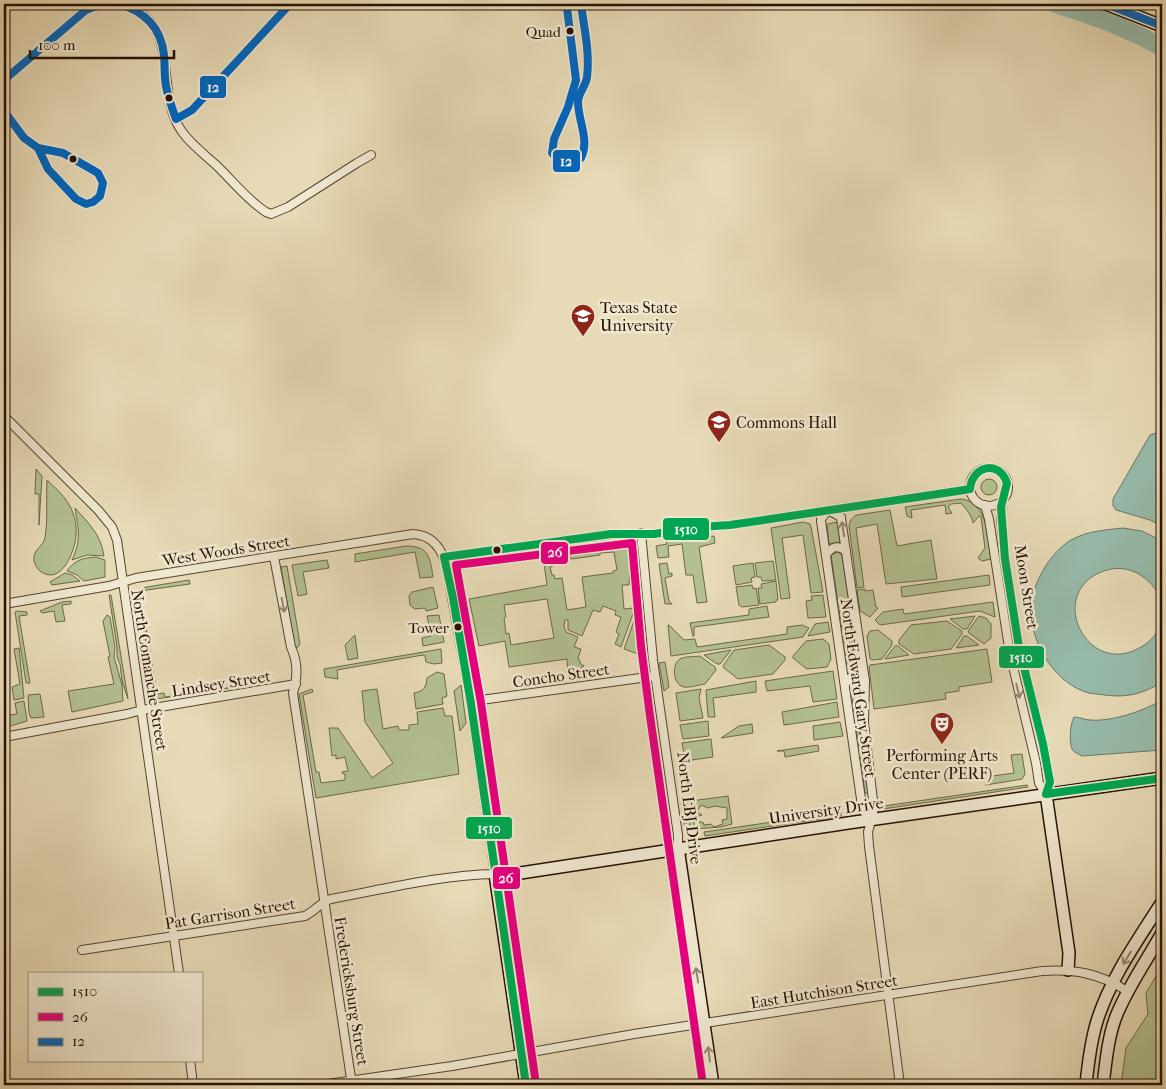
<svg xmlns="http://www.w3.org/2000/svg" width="1166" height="1089" font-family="'IM FELL French Canon',serif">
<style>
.green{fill:#b3c090;stroke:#6c6848;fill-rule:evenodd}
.water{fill:#97bbab;stroke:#6a7767}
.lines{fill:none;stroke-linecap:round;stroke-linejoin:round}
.river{stroke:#97bbab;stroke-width:18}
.street-casing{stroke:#56422e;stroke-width:10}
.secondary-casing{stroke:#261000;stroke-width:14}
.street{stroke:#efe7d0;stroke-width:8}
.secondary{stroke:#efe7d0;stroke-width:11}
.bus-1-casing{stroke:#efe7d0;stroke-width:11}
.bus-2-casing{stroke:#efe7d0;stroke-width:11}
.bus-3-casing{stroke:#efe7d0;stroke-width:11}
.bus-1{stroke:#00a651;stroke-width:8}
.bus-2{stroke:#e5007d;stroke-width:8}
.bus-3{stroke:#0065bd;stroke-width:8}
.oneway{stroke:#958672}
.bus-dot{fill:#261000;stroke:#efe7d0;stroke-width:2}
.labels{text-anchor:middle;stroke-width:5;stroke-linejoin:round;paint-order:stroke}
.bus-label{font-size:15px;fill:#261000;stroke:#efe7d0;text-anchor:end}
.poi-label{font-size:16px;fill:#261000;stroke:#efe7d0;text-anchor:start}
.street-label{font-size:16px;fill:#261000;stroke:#efe7d0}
.line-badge{stroke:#efe7d0;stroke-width:2}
.badge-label{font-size:14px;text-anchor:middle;font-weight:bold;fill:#fff}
</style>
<rect width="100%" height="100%" fill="#e7dab6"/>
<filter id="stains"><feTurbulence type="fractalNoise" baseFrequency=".004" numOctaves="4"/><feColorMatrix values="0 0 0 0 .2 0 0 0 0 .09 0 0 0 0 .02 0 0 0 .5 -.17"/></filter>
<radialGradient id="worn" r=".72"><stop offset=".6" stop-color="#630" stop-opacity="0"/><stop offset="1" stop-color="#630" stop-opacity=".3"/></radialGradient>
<!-- green -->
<g class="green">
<path d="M36 469 42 476 39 525V494H35Z"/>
<circle cx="989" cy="487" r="8"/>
<path d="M47 480C54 487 63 494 68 503 74 512 77 524 76 536 75 551 61 587 40 571 37 568 35 565 34 561 32 550 43 547 45 538 48 520 46 499 47 480Z"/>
<path d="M961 499C989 502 987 539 991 559L982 561 978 558 985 548 981 517 979 516 973 523C971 513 966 510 961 503L951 504 948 507 952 513 946 514 945 505 911 510 912 518 907 516 905 507Z"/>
<path d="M75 508C88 523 101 534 104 556L87 555 72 560C82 539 78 528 75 508Z"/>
<path d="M890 510 897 546 931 540 937 579 886 584 877 524 856 528 864 587 857 588 849 526C850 521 852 517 857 515Z"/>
<path d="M803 522 810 524 811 527 823 592 811 593 803 535 782 538 790 598 781 599 771 528Z"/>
<path d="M838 522 840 542 829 544 827 524Z"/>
<path d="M714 536 715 543 699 547 707 602 697 603 693 575H686L682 544 668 546 669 557 658 558 656 546 667 544 666 541Z"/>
<path d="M629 544 631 554 629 585H622L624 609 634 608V611L621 647 615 644 619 634 616 632 621 617 615 615 616 611 603 606 600 612 593 610 582 636 568 630V620H565L564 626 566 632 578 637 574 647 581 649 578 658 581 664 584 666 568 676 567 659 509 667 505 641 479 646 469 599 547 585 543 557 564 554 565 559 552 562 553 566 550 567 552 575H554L555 579 562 578 567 610 586 607 582 577 613 573V571L617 570 614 552 600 553V555L572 559 569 558 568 553ZM547 599 554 638 511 645 509 633 506 634 504 618 506 617 504 605Z"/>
<path d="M406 546C429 546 430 557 433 577L420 578 415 552 355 562V554Z"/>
<path d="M838 552 842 555 853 629 842 630 831 555Z"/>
<path d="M96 557 105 560V577L84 581 77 575 67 571C75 560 82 558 96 557Z"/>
<path d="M327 560 329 568 303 572 307 594 298 596 292 565Z"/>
<path d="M773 561 776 580 762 581 761 577H757L755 563Z"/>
<path d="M667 563 669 574 672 573V576L665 578 669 601 672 604H665L659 564Z"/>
<path d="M753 563 755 577 751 578 752 582 736 585 733 566Z"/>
<path d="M287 566 300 644 297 648 294 645 281 567Z"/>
<path d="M65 573 72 575 80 581 52 585 50 582Z"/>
<path d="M989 575 990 585 902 597 901 587Z"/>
<path d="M189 580 190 584 140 591 157 694 164 693 165 697 235 687 156 699 154 696 138 591 141 588Z"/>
<path d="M776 581 778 600H776V602L760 604 758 588H762L761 584Z"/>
<path d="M752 585 753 589 756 588 759 605 742 607 739 605 736 587Z"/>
<path d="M433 587 438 608 426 611 425 608 415 609 410 605 409 596 412 592Z"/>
<path d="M865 589V591L873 590 876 607 878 608 870 617 860 611 857 590Z"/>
<path d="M109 595H111L128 699 122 681 120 664 117 657V647Z"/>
<path d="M823 595 826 617 808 618 806 601 812 600 811 596Z"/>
<path d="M71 601V604L62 605 65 621 56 622 54 611 42 613 40 611 62 602Z"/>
<path d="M993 602 995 617 980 611 880 625 875 620 883 612 903 609 904 614Z"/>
<path d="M767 606 769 617 694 627V636H693L690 623 749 615V609Z"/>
<path d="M18 611 27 612V615L19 616 30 683H26L15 612Z"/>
<path d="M107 615 110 617 115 647 114 657 122 685 123 701 72 712 68 691 114 684 108 657 110 656 103 621Z"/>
<path d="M439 615 444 642 423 646 422 638 431 636 427 616Z"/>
<path d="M975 616 967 629H963L950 619Z"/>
<path d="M979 616 986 618 991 624V638L984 644 969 633 968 631Z"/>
<path d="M635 618 638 654 624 649Z"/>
<path d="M947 621 962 631V634L951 649 914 654 899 644V640L911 625Z"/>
<path d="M828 622 830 632 808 636 815 624Z"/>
<path d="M668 625H669L684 640 695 639 697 647 787 634V627L802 625 809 628 803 637 671 656Z"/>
<path d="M878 630 892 641V645L882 659 872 660 870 659 867 636 870 631Z"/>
<path d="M355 635 358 658 348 660 345 645Z"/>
<path d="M854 635 858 662 847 664 843 636Z"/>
<path d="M964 636H967L979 645 956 648Z"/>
<path d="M823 639 829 644 831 659 827 667 807 669 793 658V656L806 641Z"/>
<path d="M769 645 785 657V660L773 674 738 679 724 668 723 666 734 650Z"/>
<path d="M895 646H898L909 655 885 659Z"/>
<path d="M19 648 24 698 14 700 12 687 20 684 14 649Z"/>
<path d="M441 649 442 663 434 664 426 662 425 656 423 655 337 670 338 679 325 677 324 669Z"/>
<path d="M987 649 992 682 959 687V691L945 693 946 699 874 709 869 667 870 665Z"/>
<path d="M731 650 720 664H717L704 655Z"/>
<path d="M700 656 715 667 716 670 705 684C698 685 690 688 684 687 673 685 671 665 680 659 685 656 694 657 700 656Z"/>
<path d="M665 662 669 687 664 691 659 663Z"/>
<path d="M833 671 837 699 813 702 810 686 767 691 765 681Z"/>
<path d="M437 672 444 674 447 696 442 698 443 704 416 709 414 693C424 691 426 688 427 678Z"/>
<path d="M756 681V692L713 698 715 717H708L706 690Z"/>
<path d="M461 685 466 723 460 731 454 691Z"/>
<path d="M854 687 860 688 861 693 859 725 860 739 868 793H865L851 691Z"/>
<path d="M312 689 313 692 303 695 316 772H319L321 783 345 780V774H343L342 772 348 771 345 757 336 759V755L332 756 329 728H338L372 778 393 763 365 722 362 691 377 689 383 729 398 726 399 730H409V725L418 724 417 712 443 708 445 716H452L459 774 316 798 299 694Z"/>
<path d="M701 689 699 698 703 718 680 721 676 693Z"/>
<path d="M40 694 44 717 31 718 29 713 28 695Z"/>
<path d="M24 701 27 721 4 728V716L17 714 15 703Z"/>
<path d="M837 702 839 717 784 725 782 712Z"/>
<path d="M708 721 709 736 683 739 680 725Z"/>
<path d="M840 722 843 736 814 740 813 726Z"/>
<path d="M752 724 753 733 721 738 739 726Z"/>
<path d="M711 739 713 757 685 761 682 743Z"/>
<path d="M818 745 819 751 785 757 784 751H777Z"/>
<path d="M1022 754 1025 774 1022 779 986 785 985 777 1014 773 1011 755Z"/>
<path d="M1027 785 1028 787 883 809 884 806Z"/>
<path d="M728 796 732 824 721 827 694 829 693 820 698 819 699 822H703L704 825 711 824 714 827 723 824 722 820 727 819V808L715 806 708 808 701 805 697 812 702 815 693 818 691 801Z"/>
<path d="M687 801 691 830H685L681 802Z"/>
<path d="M841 812V816L705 836 704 832Z"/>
<path d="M1162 966V1085H1121L1126 1048 1148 1014 1146 993Z"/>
</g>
<!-- water -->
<g class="water">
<path d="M1161 431 1162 432V526L1150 520 1116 510 1113 506V499L1150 435Z"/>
<path d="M1123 528 1142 531 1162 541V604C1156 581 1132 563 1107 570 1043 589 1086 680 1141 647 1154 640 1162 628 1162 613V682C1143 694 1127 698 1104 695 1100 694 1094 694 1089 693 1056 684 1033 647 1031 614 1030 597 1036 582 1045 567 1051 557 1061 546 1071 540 1087 531 1105 530 1123 528Z"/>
<path d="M1162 700V750L1082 756C1079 754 1074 753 1072 749 1069 740 1070 725 1074 717 1081 717 1084 720 1090 720 1111 722 1144 711 1162 700Z"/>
</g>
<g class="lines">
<!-- river -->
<path class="river" d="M1056 4C1093 15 1128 29 1162 47"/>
<defs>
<g id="street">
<path d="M118 4C186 18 151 91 183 133 192 145 205 155 216 165 232 180 247 200 266 212L271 214 288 207 357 163 371 155"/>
<path d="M4 80 86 10 101 4"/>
<path d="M4 416 98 510 112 527 117 540 179 973"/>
<circle cx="989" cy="487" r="19"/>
<path d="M1002 501 1001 518 1005 559 1019 647 1043 744 1050 782 1046 794"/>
<path d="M985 505 989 519 1010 654 1036 763 1039 783 1046 794"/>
<path d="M828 510 841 517V518L865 681 864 723 874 809 868 832 869 846 900 1085"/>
<path d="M828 510 821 519V521L861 799 863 810 870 820"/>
<path d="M641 533 653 660 678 835V848"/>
<path d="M826 555C832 546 838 545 846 551"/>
<path d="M274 557 291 647C298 662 298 677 293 693L352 1085"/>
<path d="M444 557 611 534H654L699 527 730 525 970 489"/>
<path d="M4 604 109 586 136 578 413 534C434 535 443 551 447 569L471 704 495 874C441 875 385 889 331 899 321 902 315 911 305 916L82 950"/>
<path d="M845 685C849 675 856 675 865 681"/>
<path d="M471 704 481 700 655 676"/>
<path d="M4 737 127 714 142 710 296 684"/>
<path d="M190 1060 193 1085"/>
<path d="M321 1085 452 1066 634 1034 1042 971C1075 969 1099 973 1127 991"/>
</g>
<g id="secondary">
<path d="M1106 4 1162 26"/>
<path d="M1046 794 1069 953 1068 970"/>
<path d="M678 848 713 1085"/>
<path d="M526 1085 495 874H514L848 823 1162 778"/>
<path d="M1086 1085C1088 1064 1091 1041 1097 1021 1111 977 1138 940 1162 902"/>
<path d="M1103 1085C1106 1061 1108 1036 1117 1014 1129 985 1147 960 1162 933"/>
</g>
</defs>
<!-- street casing -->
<use href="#street" class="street-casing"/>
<!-- secondary casing -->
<use href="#secondary" class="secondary-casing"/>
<!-- street -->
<use href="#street" class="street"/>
<!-- secondary -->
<use href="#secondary" class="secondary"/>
<defs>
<path id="bus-1" d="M526 1085 471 704 453 598 444 557 611 534H654L699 527 730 525 958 491 970 489C972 466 999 459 1007 483L1001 507 1005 559 1019 647 1043 744 1050 782 1046 794 1156 779 1162 775"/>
<path id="bus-2" d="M536 1084 481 703 456 565 632 543 641 646 650 716 703 1085"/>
<g id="bus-3">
<path d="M118 4C144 11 161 27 164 55 165 65 164 75 166 86 168 97 172 108 176 119L192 110 290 4"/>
<path d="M563 4 567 8 576 80 568 107 554 139 552 153C560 163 570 163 581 158 590 140 578 121 578 102 578 93 586 86 587 77 590 52 584 28 581 4"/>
<path d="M1106 4 1162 26"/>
<path d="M4 80 86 10 101 4"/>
<path d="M4 111 24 138 38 148"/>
<path d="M38 148 63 153 98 173 103 183 100 196 93 202 86 204 76 199 48 169Z"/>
</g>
</defs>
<!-- bus-1 casing -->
<use href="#bus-1" class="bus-1-casing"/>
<!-- bus-2 casing -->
<use href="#bus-2" class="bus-2-casing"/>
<!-- bus-3 casing -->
<use href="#bus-3" class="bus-3-casing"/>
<!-- bus-1 -->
<use href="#bus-1" class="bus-1"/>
<!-- bus-2 -->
<use href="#bus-2" class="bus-2"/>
<!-- bus-3 -->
<use href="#bus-3" class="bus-3"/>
</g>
<!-- one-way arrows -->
<defs><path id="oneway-shaft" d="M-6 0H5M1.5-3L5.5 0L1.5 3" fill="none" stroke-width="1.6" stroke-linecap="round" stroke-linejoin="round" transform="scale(1.25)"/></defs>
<g class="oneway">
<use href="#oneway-shaft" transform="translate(843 529) rotate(-99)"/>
<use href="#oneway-shaft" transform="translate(283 605) rotate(79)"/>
<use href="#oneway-shaft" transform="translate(1018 691) rotate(77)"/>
<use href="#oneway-shaft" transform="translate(1127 958) rotate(121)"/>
<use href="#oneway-shaft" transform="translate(697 975) rotate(-99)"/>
<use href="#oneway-shaft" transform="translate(709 1054) rotate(-97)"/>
</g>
<!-- icons -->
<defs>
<symbol id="university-pin" viewBox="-11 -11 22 30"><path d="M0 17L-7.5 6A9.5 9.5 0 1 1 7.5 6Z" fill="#8f2418" stroke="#efe7d0"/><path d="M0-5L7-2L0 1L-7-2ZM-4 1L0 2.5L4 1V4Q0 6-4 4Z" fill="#fff"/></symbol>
<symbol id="theatre-pin" viewBox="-11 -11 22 30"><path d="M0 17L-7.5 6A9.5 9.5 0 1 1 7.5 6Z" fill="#8f2418" stroke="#efe7d0"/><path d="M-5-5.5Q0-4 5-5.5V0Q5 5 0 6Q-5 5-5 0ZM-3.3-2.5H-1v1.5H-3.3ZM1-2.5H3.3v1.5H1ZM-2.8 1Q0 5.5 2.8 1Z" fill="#fff"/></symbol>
</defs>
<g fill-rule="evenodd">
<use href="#university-pin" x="569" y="302" width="28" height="38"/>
<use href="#university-pin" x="705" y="408" width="28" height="38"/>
<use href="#theatre-pin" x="928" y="710" width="28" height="38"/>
</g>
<!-- markers -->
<g class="bus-dot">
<circle cx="570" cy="31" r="4.5"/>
<circle cx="169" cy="98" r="4.5"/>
<circle cx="73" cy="159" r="4.5"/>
<circle cx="497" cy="550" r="4.5"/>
<circle cx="458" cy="627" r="4.5"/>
</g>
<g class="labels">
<!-- bus labels -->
<g class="bus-label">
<text x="561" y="37">Quad</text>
<text x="449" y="633">Tower</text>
</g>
<!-- poi labels -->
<g class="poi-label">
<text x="600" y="313">Texas State<tspan x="600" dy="18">University</tspan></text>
<text x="736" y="428">Commons Hall</text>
<text x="942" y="761" text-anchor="middle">Performing Arts<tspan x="942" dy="18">Center (PERF)</tspan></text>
</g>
<!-- street labels -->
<g class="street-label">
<text transform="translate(226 550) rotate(-9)" y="6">West Woods Street</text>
<text transform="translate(1027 587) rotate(81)" y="6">Moon Street</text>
<text transform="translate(150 670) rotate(81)" y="6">North Comanche Street</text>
<text transform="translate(561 675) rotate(-8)" y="6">Concho Street</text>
<text transform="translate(221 683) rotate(-9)" y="6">Lindsey Street</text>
<text transform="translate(859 688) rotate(82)" y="6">North Edward Gary Street</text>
<text transform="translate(690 808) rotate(83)" y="6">North LBJ Drive</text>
<text transform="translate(826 810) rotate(-8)" y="6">University Drive</text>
<text transform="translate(230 913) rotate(-9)" y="6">Pat Garrison Street</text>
<text transform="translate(352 991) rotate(81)" y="6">Fredericksburg Street</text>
<text transform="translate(824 991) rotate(-9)" y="6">East Hutchison Street</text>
</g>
</g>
<g class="line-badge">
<rect x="199" y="75" width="28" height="24" rx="5" fill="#0065bd"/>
<rect x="552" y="149" width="29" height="24" rx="5" fill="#0065bd"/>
<rect x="662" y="517" width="48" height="24" rx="5" fill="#00a651"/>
<rect x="540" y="541" width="29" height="24" rx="5" fill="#e5007d"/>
<rect x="998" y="645" width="47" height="24" rx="5" fill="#00a651"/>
<rect x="465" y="816" width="48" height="24" rx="5" fill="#00a651"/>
<rect x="492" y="866" width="29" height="24" rx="5" fill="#e5007d"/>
</g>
<g class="badge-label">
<text x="213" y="92">12</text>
<text x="566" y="166">12</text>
<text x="686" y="534">1510</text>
<text x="555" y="557">26</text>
<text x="1021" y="662">1510</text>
<text x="489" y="833">1510</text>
<text x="506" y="883">26</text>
</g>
<!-- margin -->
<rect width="1166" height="1089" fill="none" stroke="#e7dab6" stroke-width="20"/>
<rect x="5" y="5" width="1156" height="1079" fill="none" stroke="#261000" stroke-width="2.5"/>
<rect x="10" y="10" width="1146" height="1069" fill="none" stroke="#261000"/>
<!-- legend -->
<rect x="28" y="972" width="175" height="90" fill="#efe7d0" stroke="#9f917d"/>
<rect x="38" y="988" width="25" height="8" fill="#00a651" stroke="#9f917d"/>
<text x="72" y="996" font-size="15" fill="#261000">1510</text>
<rect x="38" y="1013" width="25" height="8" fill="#e5007d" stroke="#9f917d"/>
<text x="72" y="1022" font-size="15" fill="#261000">26</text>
<rect x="38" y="1038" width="25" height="8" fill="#0065bd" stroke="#9f917d"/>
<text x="72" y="1046" font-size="15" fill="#261000">12</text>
<!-- scale -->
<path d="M30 50v8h144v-8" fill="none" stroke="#261000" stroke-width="2.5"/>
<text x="38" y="50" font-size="15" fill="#261000" stroke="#efe7d0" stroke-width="4" paint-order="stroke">100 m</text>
<rect width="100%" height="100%" filter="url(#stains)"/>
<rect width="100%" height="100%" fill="url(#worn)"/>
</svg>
